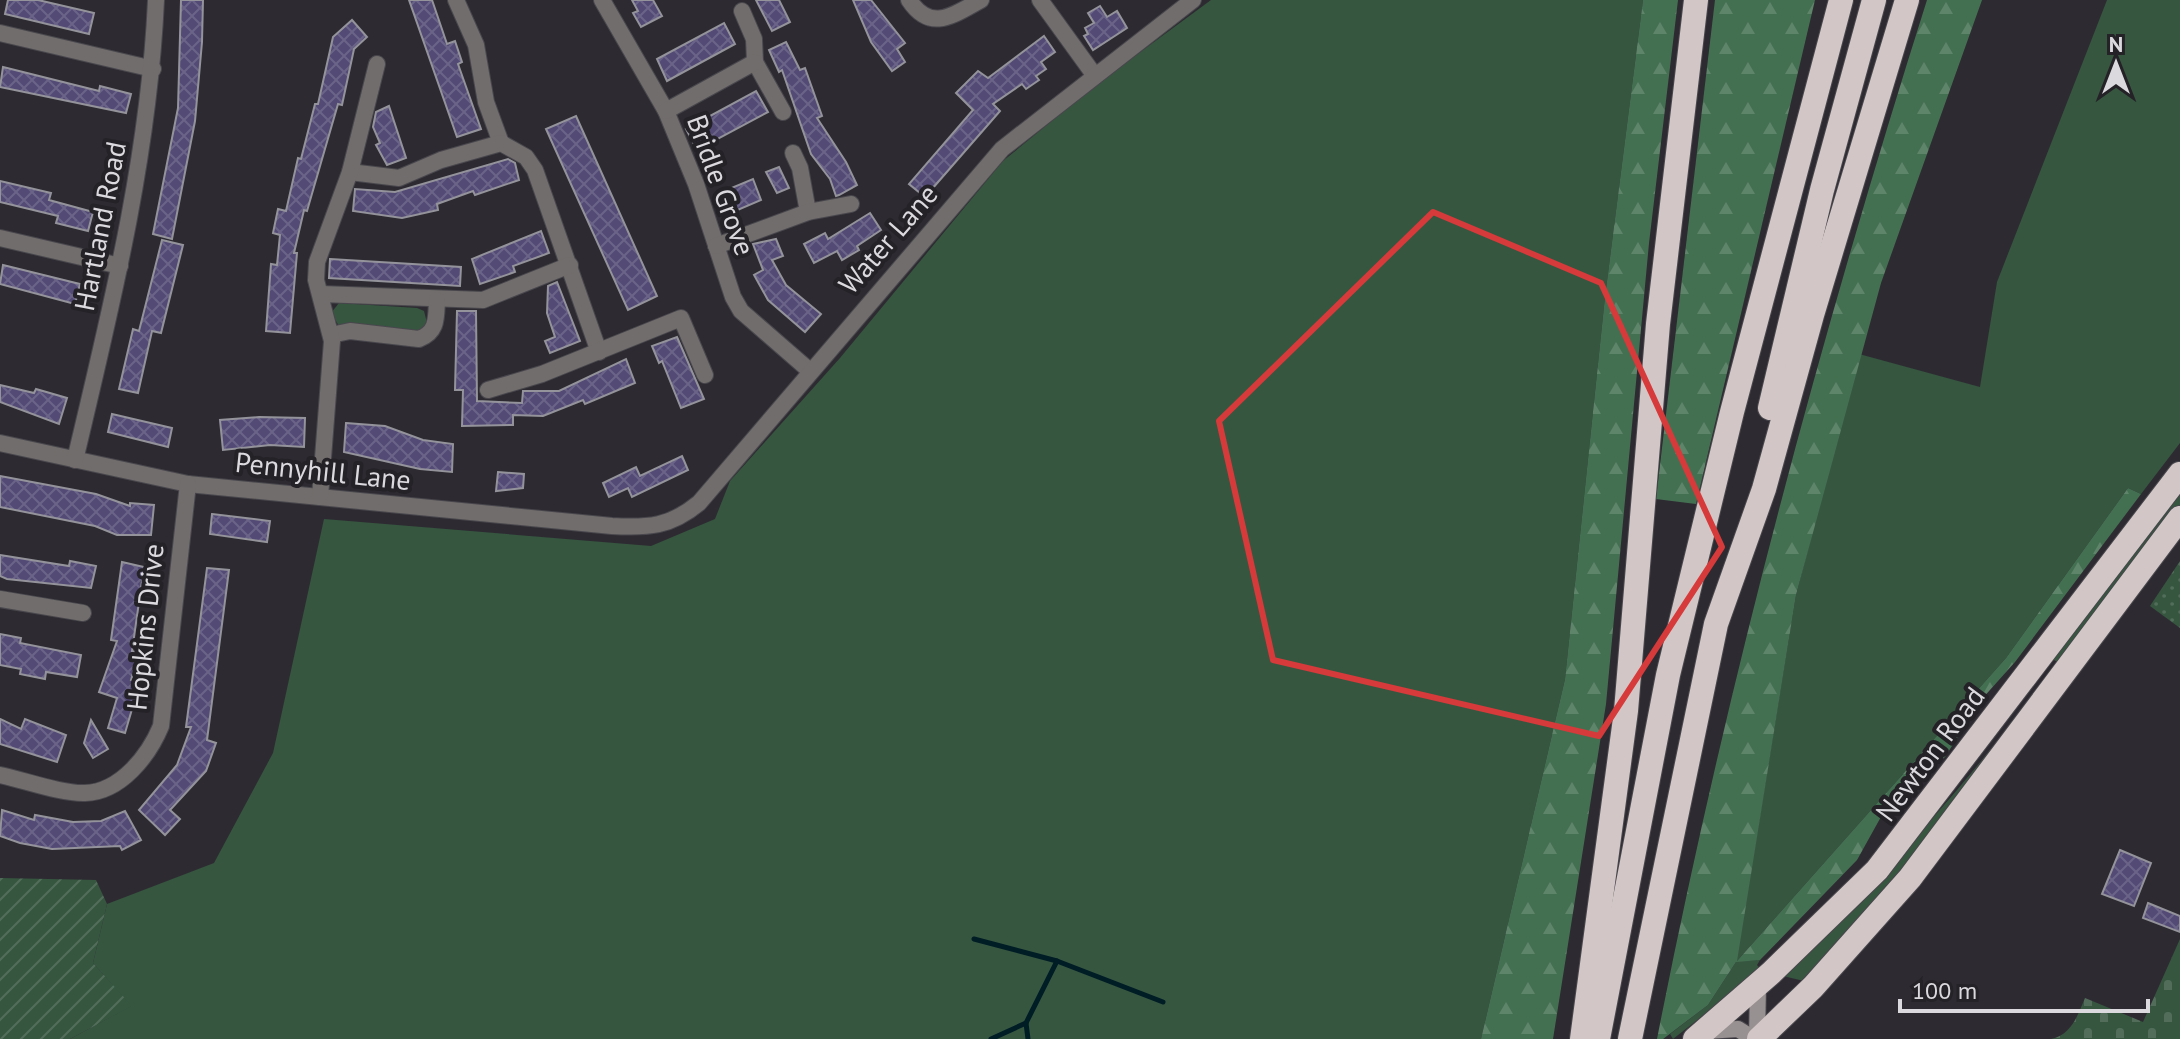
<svg xmlns="http://www.w3.org/2000/svg" width="2180" height="1039" font-family="'PT Sans',sans-serif">
<style>
.grass{fill:#365640}
.forest{fill:url(#forest-firs)}
.cemetery{fill:url(#cemetery-stones)}
.park{fill:url(#park-dots)}
.garden{fill:url(#garden-furrows)}
.lines{fill:none;stroke-linecap:round;stroke-linejoin:round}
.stream{stroke:#001c25;stroke-width:5}
.building{fill:url(#building-cross-hatch);stroke:#94939b;stroke-width:2}
.street-casing{stroke:#49474d;stroke-width:18}
.secondary-casing{stroke:#49474d;stroke-width:18}
.highway-casing{stroke:#49474d;stroke-width:26}
.street{stroke:#716d6c;stroke-width:16}
.secondary{stroke:#989191;stroke-width:16}
.highway{stroke:#d2c7c6;stroke-width:24}
.marked{fill:none;stroke:#d63a3a;stroke-width:6;stroke-linejoin:round}
.labels{text-anchor:middle;stroke-width:8;stroke-linejoin:round;paint-order:stroke}
.street-label{font-size:28px;fill:#dbd9dd;stroke:#242127}
</style>
<defs>
<pattern id="forest-firs" width="22" height="20" patternUnits="userSpaceOnUse" patternTransform="scale(2)"><rect width="22" height="20" fill="#447052"/><path d="M5 1l3.5 6h-7zM16 11l3.5 6h-7z" fill="#5e846a"/></pattern>
<pattern id="cemetery-stones" width="16" height="16" patternUnits="userSpaceOnUse" patternTransform="scale(2)"><rect width="16" height="16" fill="#365640"/><path d="M2 7V4a2 2 0 0 1 4 0v3zM10 15v-3a2 2 0 0 1 4 0v3z" fill="#526e5b"/></pattern>
<pattern id="park-dots" width="8" height="8" patternUnits="userSpaceOnUse" patternTransform="scale(2)"><rect width="8" height="8" fill="#365640"/><path d="M2 2h.1M6 6h.1" fill="none" stroke="#526e5b" stroke-width="1.8" stroke-linecap="round"/></pattern>
<pattern id="garden-furrows" width="10" height="10" patternUnits="userSpaceOnUse" patternTransform="scale(2)"><rect width="10" height="10" fill="#365640"/><path d="M-1 1l2-2M0 10L10 0M9 11l2-2" fill="none" stroke="#526e5b"/></pattern>
<pattern id="building-cross-hatch" width="8" height="8" patternUnits="userSpaceOnUse" patternTransform="scale(2)"><rect width="8" height="8" fill="#534a75"/><path d="M0 0l8 8M0 8l8-8" fill="none" stroke="#6b6488"/></pattern>
</defs>
<rect width="100%" height="100%" fill="#2d2b31"/>
<!-- grass -->
<g class="grass">
<path d="M1211 0H1643L1605 297 1565 679 1481 1039H70L131 1006 93 963 107 904 214 863 273 753 324 519 651 546 715 519 730 481 840 358 1003 161 1097 84Z"/>
<path d="M2107 0H2180V443L2141 494 2128 488 2006 658 1737 961 1760 960 1757 965 1761 970 1673 1039 1670 1034 1708 1005 1736 962 1796 595 1859 354 1980 387 1997 282Z"/>
<path d="M339 303 417 308 424 311 427 323 418 332 339 326 331 313Z"/>
<path d="M2180 486V506L2063 665 2052 659Z"/>
<path d="M2010 724 2015 727 1928 843 1804 981 1783 976C1862 896 1942 814 2010 724Z"/>
</g>
<!-- forest -->
<g class="forest">
<path d="M1643 0H1678L1649 243 1606 704 1553 1039H1481L1565 679 1605 297Z"/>
<path d="M1715 0H1815L1696 504 1656 499Z"/>
<path d="M1927 0H1982L1881 283 1796 595 1737 961 2006 658 2128 488 2141 494 2015 662 1981 700 1945 757 1882 815 1857 860 1760 960 1736 962 1708 1005 1663 1039H1657C1726 688 1819 341 1927 0Z"/>
</g>
<!-- cemetery -->
<path class="cemetery" d="M2180 939V1039H2051C2072 1035 2078 1014 2085 998L2143 1022Z"/>
<!-- park -->
<path class="park" d="M2180 561V628L2150 606Z"/>
<!-- garden -->
<path class="garden" d="M0 878 96 880 107 904 93 963 132 1006 70 1039H0Z"/>
<g class="lines">
<!-- stream -->
<g class="stream">
<path d="M974 939 1057 961 1163 1002"/>
<path d="M991 1039 1026 1023"/>
<path d="M1028 1039 1026 1023 1057 961"/>
</g>
</g>
<!-- building -->
<g class="building">
<path d="M8 0H38L94 13 89 34 5 14Z"/>
<path d="M181 0H203L202 42 195 121 172 239 153 234 178 108Z"/>
<path d="M409 0H432L447 44 455 41 462 62 458 64 481 129 457 137Z"/>
<path d="M632 0H653L662 16 641 27 633 13 638 11Z"/>
<path d="M756 0H779L790 22 772 31Z"/>
<path d="M853 0H871L905 43 897 49 905 62 892 71 871 42Z"/>
<path d="M1100 6 1107 17 1117 11 1127 28 1093 50 1084 36 1088 34 1085 28 1094 23 1088 13Z"/>
<path d="M352 20 367 37 354 49 342 105 338 104 307 211 304 210 294 253H297L290 333 266 331 271 264 277 265 280 235 273 233 278 209 286 211 298 158 301 159 315 104H318L333 37Z"/>
<path d="M724 23 735 44 667 81 657 59Z"/>
<path d="M1044 36 1055 52 1041 62 1046 69 1036 76 1039 80 1026 89 1022 84 993 104 1000 111 925 197 909 184 973 110 956 93 978 71 988 78Z"/>
<path d="M786 42 800 70 805 68 822 116 817 118 846 162 857 185 839 195 836 196 830 179 811 154 782 70 779 72 769 50Z"/>
<path d="M3 67 99 91 100 86 131 94 126 113 0 87Z"/>
<path d="M756 91 768 112 697 150 686 129Z"/>
<path d="M389 106 406 158 387 165 376 145 380 143 373 127 376 112Z"/>
<path d="M576 116 657 296 628 310 546 129Z"/>
<path d="M508 159 515 163 519 180 475 195 473 191 437 204 438 210 402 218 353 211 355 189 395 192Z"/>
<path d="M779 167 789 188 777 193 766 172Z"/>
<path d="M753 179 761 200 726 215 717 194Z"/>
<path d="M0 181 51 193 49 200 93 212 88 231 56 223 58 216 0 202Z"/>
<path d="M870 213 881 230 857 246 859 250 842 260 837 251 814 263 804 244 825 233 828 239Z"/>
<path d="M541 231 549 253 513 266 515 272 480 284 472 259Z"/>
<path d="M776 239 783 256 772 260 786 285 821 314 805 332 768 300 754 275 763 270 753 244Z"/>
<path d="M162 240 183 245 161 333 152 331 138 393 119 389 133 329 139 331Z"/>
<path d="M330 259 461 267 460 286 329 278Z"/>
<path d="M3 265 80 284 75 304 0 284Z"/>
<path d="M557 282 580 341 550 353 545 341 555 337 547 313 548 286Z"/>
<path d="M457 311H476L477 401 522 403 523 391H559L626 359 635 383 585 404 583 400 543 416 513 415V425L462 426 463 390H455Z"/>
<path d="M677 337 704 399 681 408 662 361 659 363 652 346Z"/>
<path d="M0 385 34 393 36 389 67 398 59 424 0 402Z"/>
<path d="M112 414 172 428 168 447 108 432Z"/>
<path d="M259 417 305 418 304 447 270 445 223 450 220 420Z"/>
<path d="M346 423 385 426 423 440 453 444 452 472 420 469 344 452Z"/>
<path d="M682 456 688 470 632 497 628 488 609 497 603 483 636 467 640 476Z"/>
<path d="M498 472 524 474 523 488 496 491Z"/>
<path d="M0 476 96 494 130 506V503L154 505 151 535H117L95 526 0 507Z"/>
<path d="M212 514 270 521 267 542 210 534Z"/>
<path d="M0 555 69 566 70 561 96 566 91 588 7 579 0 576Z"/>
<path d="M122 562 144 567 132 651 139 653 131 680 140 682 125 733 108 728 117 698 99 692 117 641 111 640Z"/>
<path d="M207 568 229 570 207 740 216 743 206 771 170 810 180 819 165 835 139 810 177 765 191 727H186Z"/>
<path d="M0 634 21 638 20 643 81 655 77 677 46 672 45 679 20 674 21 669 0 665Z"/>
<path d="M0 719 21 729 25 719 66 735 57 762 0 744Z"/>
<path d="M91 720 108 749 93 758 84 743Z"/>
<path d="M2 810 34 820 35 815 73 822 101 821 125 811 141 840 122 850 120 846 52 849 20 843 0 836Z"/>
<path d="M2120 850 2151 863 2134 906 2102 894Z"/>
<path d="M2148 903 2180 916V932L2143 918Z"/>
</g>
<g class="lines">
<defs>
<g id="street">
<path d="M456 0 476 45 486 102 501 143"/>
<path d="M602 0 666 111 696 184 733 297 741 311 810 371"/>
<path d="M909 0C931 33 953 15 981 0"/>
<path d="M1040 0 1095 76"/>
<path d="M742 11 754 39 755 62 783 112"/>
<path d="M0 33 153 69"/>
<path d="M666 111 755 62"/>
<path d="M793 153 800 168 808 212"/>
<path d="M350 172 399 178 441 160 501 143 526 157 535 170 599 352"/>
<path d="M0 238 120 266"/>
<path d="M716 246 808 212 851 204"/>
<path d="M321 294 483 300 570 265"/>
<path d="M331 335 350 331 419 339C438 332 436 317 437 300"/>
<path d="M488 390 542 374 681 318 705 375"/>
<path d="M0 443 188 484 612 526C648 528 670 527 699 503L1002 149 1193 0"/>
<path d="M75 460C111 308 149 157 156 0"/>
<path d="M320 497 332 341 316 280 317 262 350 172 377 64"/>
<path d="M0 599 83 613"/>
<path d="M0 775C24 780 62 794 85 793 121 792 149 755 161 726L188 484"/>
</g>
<g id="secondary">
<path d="M1706 1031 1738 1029 1754 1039"/>
<path d="M1757 1039 1758 985"/>
</g>
<g id="highway">
<path d="M1770 408 1822 190 1874 0"/>
<path d="M1582 1039 1626 711 1658 324 1696 0"/>
<path d="M1598 1039 1668 675 1732 412 1841 0"/>
<path d="M1630 1039 1716 624 1764 489 1812 315 1907 0"/>
<path d="M1695 1039 1771 973 1877 870 2180 474"/>
<path d="M1759 1039 1813 987 1910 878 2180 518"/>
</g>
</defs>
<!-- street casing -->
<use href="#street" class="street-casing"/>
<!-- secondary casing -->
<use href="#secondary" class="secondary-casing"/>
<!-- highway casing -->
<use href="#highway" class="highway-casing"/>
<!-- street -->
<use href="#street" class="street"/>
<!-- secondary -->
<use href="#secondary" class="secondary"/>
<!-- highway -->
<use href="#highway" class="highway"/>
</g>
<!-- marked area -->
<path class="marked" d="M1433 212 1601 283 1722 547 1599 736 1273 660 1219 421Z"/>
<g class="labels">
<!-- street labels -->
<g class="street-label">
<text transform="translate(721 185) rotate(70)" y="10">Bridle Grove</text>
<text transform="translate(100 226) rotate(-79)" y="10">Hartland Road</text>
<text transform="translate(888 239) rotate(-49)" y="10">Water Lane</text>
<text transform="translate(323 471) rotate(6)" y="10">Pennyhill Lane</text>
<text transform="translate(145 627) rotate(-84)" y="10">Hopkins Drive</text>
<text transform="translate(1930 754) rotate(-53)" y="10">Newton Road</text>
</g>
</g>
<!-- north arrow -->
<g transform="translate(2116 64)" stroke="#242127" stroke-width="6" paint-order="stroke">
<path d="M0-6L14 30L0 20L-14 30Z" fill="#dbd9dd"/>
<text y="-12" font-size="22" font-weight="bold" text-anchor="middle" fill="#dbd9dd">N</text>
</g>
<!-- scale -->
<path d="M1900 999v12h248v-12" fill="none" stroke="#dbd9dd" stroke-width="4"/>
<text x="1912" y="999" font-size="24" fill="#dbd9dd" stroke="#242127" stroke-width="6" paint-order="stroke">100 m</text>
</svg>
